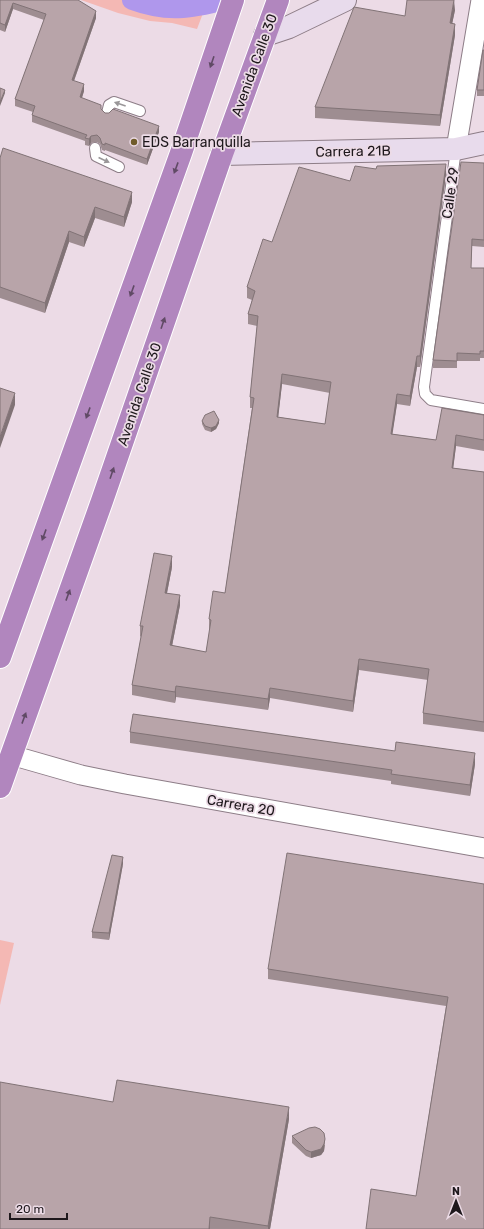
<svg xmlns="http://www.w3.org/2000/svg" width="484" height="1229" font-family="Rubik,sans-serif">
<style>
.grass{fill:#f4b8b4}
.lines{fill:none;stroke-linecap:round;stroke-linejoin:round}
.canal{stroke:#af97ec;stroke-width:20}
.lane-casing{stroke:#8d7d87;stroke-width:12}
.street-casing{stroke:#8d7d87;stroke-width:21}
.secondary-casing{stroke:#8d7d87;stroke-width:24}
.highway-casing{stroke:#fff;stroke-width:24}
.lane{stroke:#fff;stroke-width:10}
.street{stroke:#fff;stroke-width:19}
.secondary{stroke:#e8dbec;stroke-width:22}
.highway{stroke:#b186be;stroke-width:22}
.wall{fill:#9e8d91;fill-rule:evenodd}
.shaded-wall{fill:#817376}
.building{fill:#b8a4a9;stroke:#817376;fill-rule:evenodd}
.oneway{fill:#604a65}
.oneway2{fill:#9a9799}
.poi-dot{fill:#705c2b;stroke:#ecdbe6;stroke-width:1.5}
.labels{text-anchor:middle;stroke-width:3.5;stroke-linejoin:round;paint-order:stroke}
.street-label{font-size:14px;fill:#1e181c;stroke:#ecdbe6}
.poi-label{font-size:14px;fill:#1e181c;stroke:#ecdbe6;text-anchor:start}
</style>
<rect width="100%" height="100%" fill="#ecdbe6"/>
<!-- grass -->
<g class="grass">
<path d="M81 0H208L197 29 172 23 150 21 118 13Z"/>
<path d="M0 940 14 943 0 1005Z"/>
</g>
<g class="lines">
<!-- canal -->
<path class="canal" d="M132 0C167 13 190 9 225 0"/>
<defs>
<g id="lane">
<path d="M107 113 109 105 114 102 140 111"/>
<path d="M95 148 96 156 119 167"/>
<path d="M456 149 424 387 425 394 431 400 484 409"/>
</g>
<g id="street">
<path d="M456 149 481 0"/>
<path d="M11 755 81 775 125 784 484 848"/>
</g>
<g id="secondary">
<path d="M265 35 289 27 345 0"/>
<path d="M222 154 456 149 484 143"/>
</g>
<g id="highway">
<path d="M0 657 181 153 233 0"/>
<path d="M0 787 102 501 222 154 278 0"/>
</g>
</defs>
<!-- lane casing -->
<use href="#lane" class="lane-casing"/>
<!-- street casing -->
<use href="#street" class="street-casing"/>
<!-- secondary casing -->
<use href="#secondary" class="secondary-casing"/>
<!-- highway casing -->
<use href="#highway" class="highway-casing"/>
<!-- lane -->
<use href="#lane" class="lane"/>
<!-- street -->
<use href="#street" class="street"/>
<!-- secondary -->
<use href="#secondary" class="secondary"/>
<!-- highway -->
<use href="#highway" class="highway"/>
</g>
<!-- wall -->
<g class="wall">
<path d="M0 0 96 18 74 81 84 91 82 98 101 109 105 113 159 132 147 165 105 150V151L102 150 100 144 97 142 91 143 89 146 85 145V141L32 122V115L33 112 15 106V99L44 20 13 9 5 32 0 30Z"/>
<path d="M455 10 452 24 455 35 440 126 315 118V107L405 16Z"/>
<path d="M484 50V96H477V90Z"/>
<path d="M0 158 132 202 124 227 95 218 84 247 69 242 45 313 0 298Z"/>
<path d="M484 163V247L472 246 471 268H484V358H480V361H457V368H433V360Z"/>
<path d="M376 169 446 175 420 367H417L410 406 397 404 392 434 436 440 484 415V451L456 446 453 468 484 472V732L423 724V713L428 680 359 670 353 712 270 698 268 710 176 697 175 703 132 695V685L141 637 140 636V626L172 567 167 593 180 605 172 646 206 652 210 630H209V619L225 593 252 408H250V397L257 326 248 324V314L252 300 247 298V287L272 242 350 181ZM282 384 330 393 325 424 278 417Z"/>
<path d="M202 421 219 423 216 429 211 432 205 430 202 424Z"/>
<path d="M130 732 475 764 470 796 391 784V781L130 743Z"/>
<path d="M123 864 109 940 92 938V932Z"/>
<path d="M484 884 416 1196 446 1006 268 979V969Z"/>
<path d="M113 1102 289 1119 270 1229H210Z"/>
<path d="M292 1136 325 1145 324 1151 321 1155 311 1158 306 1156 292 1143Z"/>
</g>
<!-- shaded-wall -->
<g class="shaded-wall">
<path d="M454 0 455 10 450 34V23Z"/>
<path d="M13 3V9L5 32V25Z"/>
<path d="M96 11V18L72 86V80Z"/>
<path d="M455 24V35L440 126V115Z"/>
<path d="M84 84V91L80 103V97Z"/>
<path d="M5 90V93L0 106V102Z"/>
<path d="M159 126V132L147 165V159Z"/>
<path d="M91 136V143L89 146V139Z"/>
<path d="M446 164V175L420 367V356Z"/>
<path d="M132 192V202L124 227V217Z"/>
<path d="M95 207V218L84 247V237Z"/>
<path d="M69 231V242L45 313V303Z"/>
<path d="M417 356V367L410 406V396Z"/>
<path d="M282 374V384L277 428V417Z"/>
<path d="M15 393V405L0 448V437Z"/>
<path d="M397 394V404L391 444V434Z"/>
<path d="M219 420V423L216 429 211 432V428Z"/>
<path d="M456 435V446L452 478V468Z"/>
<path d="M172 556V567L165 603V593Z"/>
<path d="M180 595V605L170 656V645Z"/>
<path d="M359 659V670L353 712V701Z"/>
<path d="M176 686V697L175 703V692Z"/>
<path d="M270 688V698L268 710V699Z"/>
<path d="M475 753V764L470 796V785Z"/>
<path d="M123 857V864L109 940V933Z"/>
<path d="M289 1107V1119L270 1229H268V1226Z"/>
<path d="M325 1139 324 1151 321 1155 311 1158V1152Z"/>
<path d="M210 1217V1229H209Z"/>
</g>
<!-- building -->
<g class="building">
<path d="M0 0H78L96 11 72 80 84 84 80 97 101 105V109L105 113H109L113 109 159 126 147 159 105 143V145L102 144 100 138 97 135 91 136 89 139 85 138 87 135 32 115 35 106 15 99 46 14 13 3 5 25 0 23Z"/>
<path d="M407 0H454L450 23 455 24 440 115 315 107 354 7 405 16Z"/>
<path d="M483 50H484V90H477Z"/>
<path d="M0 88 5 90 0 102Z"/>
<path d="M3 148 132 192 124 217 95 207 84 237 69 231 45 303 0 287V158Z"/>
<path d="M461 162 484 163V240L472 239 471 268H484V351H480V354L457 353V361L433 360Z"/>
<path d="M446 164 420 356H417L410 396 397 394 391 434 436 440 442 408 484 415V440L456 435 452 468 484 472V722L423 713 429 669 359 659 353 701 270 688 268 699 176 686 175 692 132 685 143 626H140L154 553 172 556 165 593 180 595 170 645 206 652 211 620 209 619 213 591 225 593 254 398 250 397 258 316 248 314 255 291 247 287 263 239 272 242 299 167 350 181 355 166 376 169 377 166ZM282 374 331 382 325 424 277 417Z"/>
<path d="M0 388 15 393 0 437Z"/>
<path d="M214 411 219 420 216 426 211 428 205 426 202 421 205 415Z"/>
<path d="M133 714 395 751 396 742 475 753 470 785 391 774 392 770 130 732Z"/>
<path d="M287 853 484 884V1229H366L371 1189 416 1196 448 997 268 969Z"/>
<path d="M112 855 123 857 109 933 92 932Z"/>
<path d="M117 1080 289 1107 268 1226 210 1217 209 1229H0V1082L113 1102Z"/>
<path d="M315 1127 320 1129 324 1133 325 1139 324 1144 321 1149 311 1152 306 1150 292 1136 309 1128Z"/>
</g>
<!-- one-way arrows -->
<defs><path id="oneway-solid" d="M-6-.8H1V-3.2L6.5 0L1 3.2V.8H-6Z"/></defs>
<g class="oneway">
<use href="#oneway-solid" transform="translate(212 62) rotate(109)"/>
<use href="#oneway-solid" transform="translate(176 168) rotate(110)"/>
<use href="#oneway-solid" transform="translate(132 291) rotate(110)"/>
<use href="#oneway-solid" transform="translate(163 323) rotate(-71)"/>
<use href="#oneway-solid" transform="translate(88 413) rotate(110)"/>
<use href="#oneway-solid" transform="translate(112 473) rotate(-71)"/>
<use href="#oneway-solid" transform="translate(44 535) rotate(110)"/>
<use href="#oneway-solid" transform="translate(68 595) rotate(-70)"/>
<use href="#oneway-solid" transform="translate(24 718) rotate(-70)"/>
</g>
<g class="oneway2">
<use href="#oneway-solid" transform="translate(120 104) rotate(-161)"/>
<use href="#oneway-solid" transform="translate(104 160) rotate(25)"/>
</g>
<!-- markers -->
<circle class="poi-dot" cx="134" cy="142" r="4"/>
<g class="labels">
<!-- street labels -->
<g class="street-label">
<text transform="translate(254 65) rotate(-70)" y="5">Avenida Calle 30</text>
<text transform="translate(353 151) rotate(-1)" y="5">Carrera 21B</text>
<text transform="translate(450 193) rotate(-82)" y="5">Calle 29</text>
<text transform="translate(139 394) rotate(-71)" y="5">Avenida Calle 30</text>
<text transform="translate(241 805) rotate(10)" y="5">Carrera 20</text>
</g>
<!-- poi labels -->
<g class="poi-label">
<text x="142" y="147">EDS Barranquilla</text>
</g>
</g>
<!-- north arrow -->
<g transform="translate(456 1201)" stroke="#ecdbe6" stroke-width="3" paint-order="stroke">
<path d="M0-3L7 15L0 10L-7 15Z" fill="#1e181c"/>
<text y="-6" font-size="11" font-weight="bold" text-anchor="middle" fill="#1e181c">N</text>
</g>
<!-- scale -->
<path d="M10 1213v6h57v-6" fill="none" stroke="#1e181c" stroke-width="2"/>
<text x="16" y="1213" font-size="12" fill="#1e181c" stroke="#ecdbe6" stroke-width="3" paint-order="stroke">20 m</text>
</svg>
